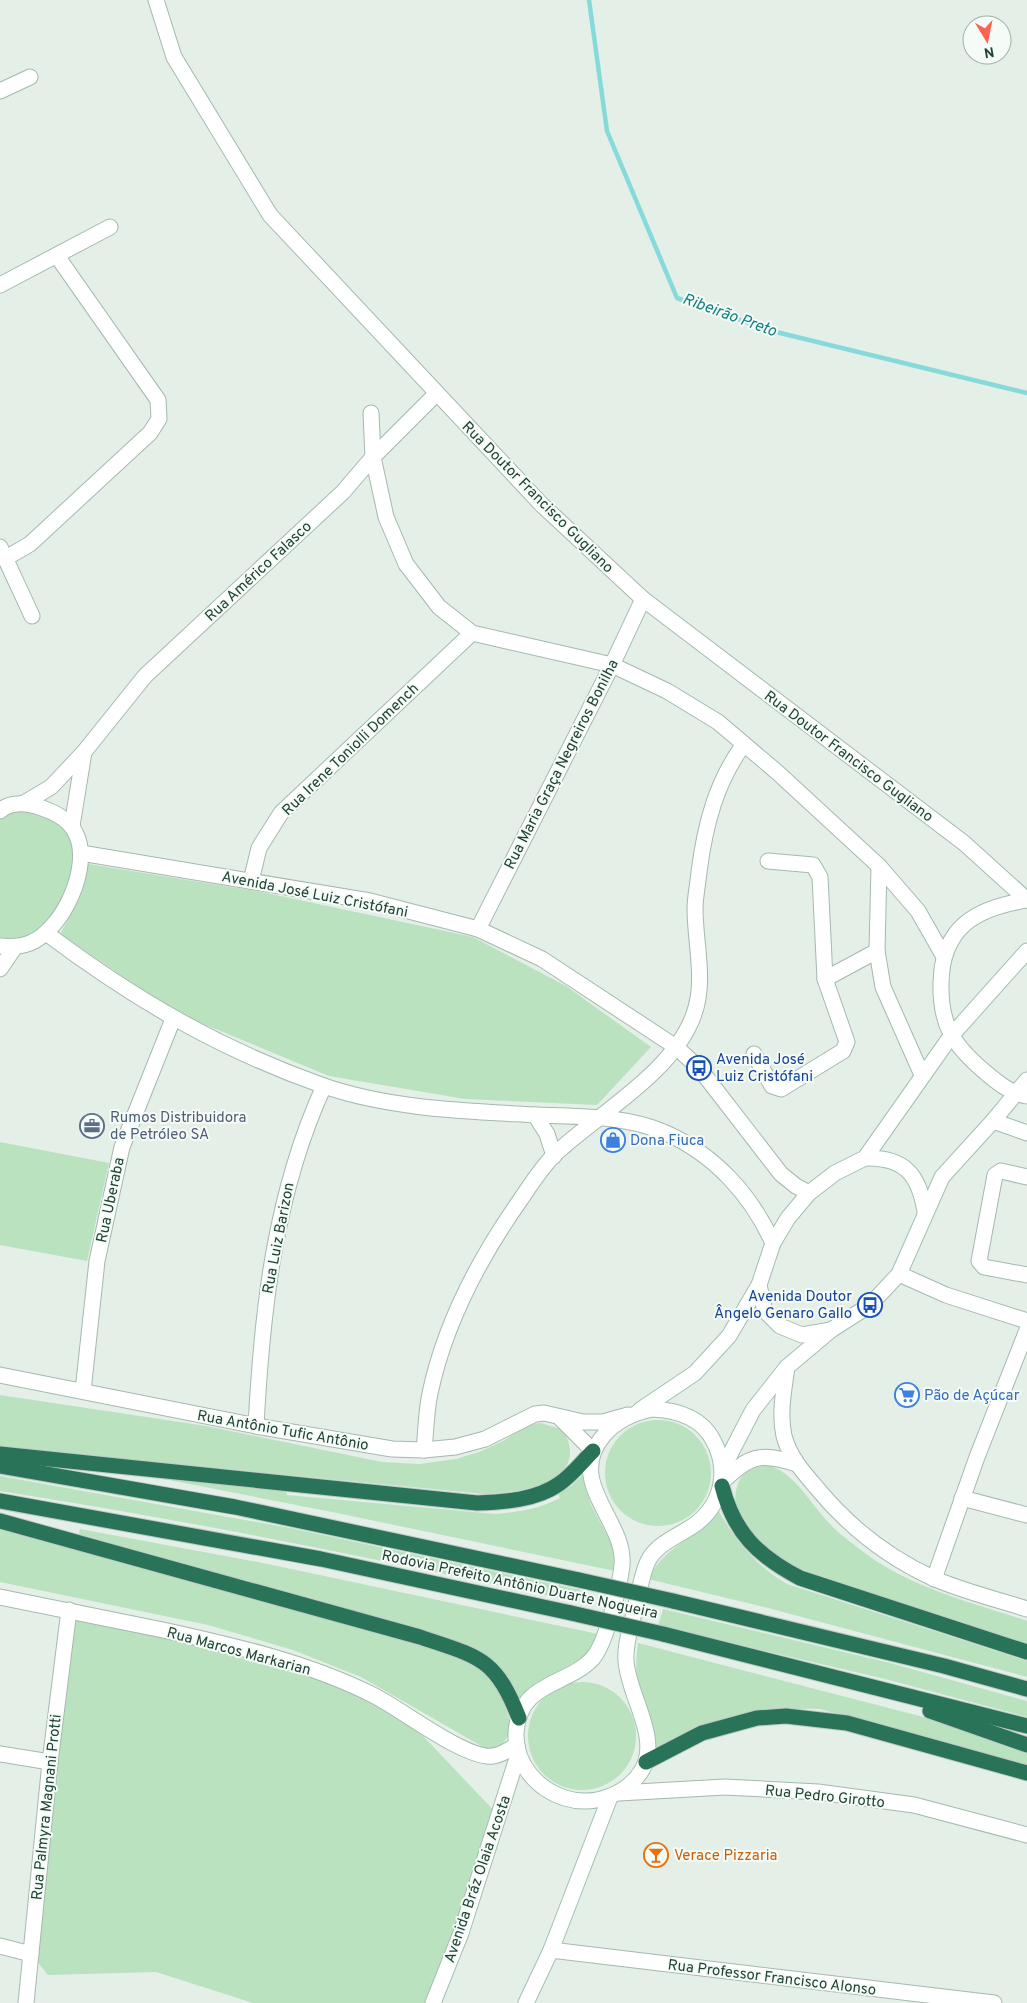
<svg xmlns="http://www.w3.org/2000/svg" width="1027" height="2003" font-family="Overpass,sans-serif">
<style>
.green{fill:#bae2bf}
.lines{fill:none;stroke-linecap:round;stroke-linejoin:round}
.stream{stroke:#86dada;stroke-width:4.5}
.minor-casing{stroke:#a6b8af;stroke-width:17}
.tertiary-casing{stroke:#a6b8af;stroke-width:17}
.secondary-casing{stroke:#a4bfb1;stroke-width:17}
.motorway-casing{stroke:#c1cac6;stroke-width:17}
.minor{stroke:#fff;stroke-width:15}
.tertiary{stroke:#fff;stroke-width:15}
.secondary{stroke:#fff;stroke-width:15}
.motorway{stroke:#297358;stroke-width:15}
.motorway-bridge-casing{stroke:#c1cac6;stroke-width:17;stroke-linecap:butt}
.motorway-bridge{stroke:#297358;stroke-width:15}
.labels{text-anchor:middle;stroke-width:4;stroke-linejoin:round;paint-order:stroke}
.street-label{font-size:15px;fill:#214335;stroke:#f5fbf7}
.transit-label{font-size:15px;fill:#164399;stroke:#f5fbf7;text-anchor:start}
.service-label{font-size:15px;fill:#4e5e75;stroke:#f5fbf7;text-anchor:start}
.shop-label{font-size:15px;fill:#366cbe;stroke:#f5fbf7;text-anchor:start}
.food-label{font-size:15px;fill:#c56008;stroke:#f5fbf7;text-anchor:start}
.water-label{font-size:16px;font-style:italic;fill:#137f81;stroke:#f5fbf7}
</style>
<rect width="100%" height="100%" fill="#e4efe8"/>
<!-- green -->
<g class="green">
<path d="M24 808 52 814 70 830 76 853 65 898 44 930 12 942 0 940V817Z"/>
<path d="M88 864 262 892 473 937 566 986 651 1047 597 1105 465 1099 329 1076 177 1013 60 934 80 898Z"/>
<path d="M0 1142 109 1163 87 1261 0 1245Z"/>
<path d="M0 1395 206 1426 382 1462 419 1464 456 1459 479 1452 503 1441 530 1424 541 1423 563 1430C593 1482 520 1493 484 1494L0 1447Z"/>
<circle cx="658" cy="1473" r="53"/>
<path d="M769 1465C798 1476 809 1503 831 1525 838 1533 848 1540 857 1547 906 1587 968 1601 1027 1621V1644C975 1627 923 1610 871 1593 844 1584 814 1577 789 1563 766 1550 727 1516 737 1487 741 1471 754 1467 769 1465Z"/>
<path d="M585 1473 586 1489 591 1505 614 1548 615 1571 337 1513 149 1476 286 1490 287 1495 495 1514C518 1512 539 1509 560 1498L558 1494 571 1486Z"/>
<path d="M0 1476 290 1528 581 1590 578 1602C386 1561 194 1521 0 1491Z"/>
<path d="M718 1510C736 1541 756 1566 787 1584L1027 1661V1677L768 1608 648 1579C665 1546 696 1538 718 1510Z"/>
<path d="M0 1527 446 1651C486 1668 504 1688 512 1731L500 1747 490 1749 483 1747 361 1677 293 1650 208 1625 0 1582Z"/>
<path d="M80 1529 258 1562 598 1634 588 1655 546 1678 534 1687 521 1704C505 1669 492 1656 456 1641L79 1534Z"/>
<path d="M663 1609 890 1663 1027 1701V1717L885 1679 658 1626Z"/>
<path d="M69 1610 373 1695 424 1737 499 1816 430 2003H253L156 1972 48 1975 31 1954Z"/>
<path d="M638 1643 935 1720 1027 1752V1765L820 1709C758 1707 707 1717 654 1752 656 1725 646 1715 639 1691 635 1676 636 1659 638 1643Z"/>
<circle cx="582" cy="1736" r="54"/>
</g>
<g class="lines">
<!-- stream -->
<path class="stream" d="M589 0 607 131 677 298 772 331 1027 393"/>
<defs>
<g id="minor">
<path d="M156 0 174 57 270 215 542 505 643 599 964 843 1027 900"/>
<path d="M0 91 30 77"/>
<path d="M0 285 110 227"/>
<path d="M371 413 373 457 386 517 406 564 439 607 472 633 612 665 667 691 718 722 777 772 879 866 918 911 943 955"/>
<path d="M0 547 32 616"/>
<path d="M6 558 30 544 150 433 159 419 158 400 57 256"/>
<path d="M24 803 51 787 84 752 145 676 343 492 373 457 436 394"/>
<path d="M0 811C9 802 25 803 36 806 52 811 69 818 76 834 92 866 63 930 30 943 20 947 11 947 0 946"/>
<path d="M72 826 84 752"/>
<path d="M81 853 370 901 478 929 542 959 676 1047 699 1068 781 1174 796 1186 809 1193"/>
<path d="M768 861 813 865 820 877 825 979"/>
<path d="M879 866 877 951 883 987 922 1075"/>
<path d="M251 881 259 848 281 813 472 633"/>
<path d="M1027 900C976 908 942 927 941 983 940 1025 953 1045 985 1072 998 1083 1010 1093 1027 1096"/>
<path d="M478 929 612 665 643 599"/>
<path d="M46 933C134 999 219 1049 324 1086 391 1109 466 1111 536 1115 579 1117 626 1115 666 1133 715 1155 751 1195 773 1243"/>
<path d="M0 969 15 947"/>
<path d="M754 1054 772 1086 781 1089 843 1051 847 1042 825 979 877 951"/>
<path d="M535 1115 547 1134 554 1156"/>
<path d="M993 1121 1027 1133"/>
<path d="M1027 1177 1001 1171 995 1175 979 1261 984 1267 1027 1275"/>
<path d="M899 1274 946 1295 1027 1321"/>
<path d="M0 1375 256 1426 392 1449 424 1450 455 1447 485 1439 535 1414 544 1413 583 1422H603L628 1415"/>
<path d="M83 1391 97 1261 122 1147 173 1019"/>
<path d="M561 1419 593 1451"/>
<path d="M256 1426C262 1309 275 1193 324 1086"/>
<path d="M424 1450C426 1431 426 1412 430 1393 445 1323 480 1257 521 1199 531 1184 542 1167 555 1154 599 1113 674 1072 694 1014 706 981 695 943 695 909 695 897 698 884 699 872 705 825 716 782 744 744"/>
<path d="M962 1498 1027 1515"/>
<path d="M934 1579 977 1457 1027 1330"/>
<path d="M0 1597C55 1608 109 1619 163 1630 235 1646 307 1662 373 1695 400 1708 466 1760 493 1756 502 1755 509 1749 517 1745"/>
<path d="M0 1754 50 1762"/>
<path d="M619 1793 725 1787 818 1792 914 1805 1027 1835"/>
<path d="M0 1946 31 1954"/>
<path d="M551 1950 994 2003"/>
<path d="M26 2003 50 1762 69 1610"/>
</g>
<g id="tertiary">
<path d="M787 1367C784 1389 779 1414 784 1436 789 1456 803 1472 816 1487 848 1526 887 1557 933 1578 962 1591 996 1599 1027 1609"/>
<path d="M722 1482C750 1455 760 1452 797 1464"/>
</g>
<g id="secondary">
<path d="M865 1158C904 1157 919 1174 925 1212"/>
<path d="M759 1285 765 1311 780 1326 802 1335 831 1330"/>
<path d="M652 1409C676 1410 701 1417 713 1440 729 1469 723 1502 697 1523 681 1535 658 1542 648 1561 641 1575 636 1608 631 1625 628 1637 625 1649 626 1661 628 1695 661 1738 642 1770 627 1795 593 1807 565 1798 537 1789 515 1764 516 1733 519 1681 568 1686 593 1658 606 1643 620 1586 622 1565 626 1520 564 1482 604 1435 617 1420 633 1413 652 1409Z"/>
<path d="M640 1410 695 1373 729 1336 759 1285 773 1243 788 1218 809 1193 835 1173 865 1158 951 1036 1027 951"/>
<path d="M723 1468 753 1410 787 1367 831 1330 870 1305 899 1274 942 1177 993 1121 1027 1080"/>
<path d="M433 2003 461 1933 518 1755"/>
<path d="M526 2003 551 1950 610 1797"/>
</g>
<g id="motorway">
<path d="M0 1454 477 1503C505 1502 536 1500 559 1484 572 1475 582 1462 593 1451"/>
<path d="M0 1466 235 1507 579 1580"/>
<path d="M722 1486C734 1533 758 1556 800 1578L1027 1652"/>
<path d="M0 1501 321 1559 571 1613"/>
<path d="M0 1521 420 1637C479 1657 495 1657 519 1718"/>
<path d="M673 1601 944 1666 1027 1689"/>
<path d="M663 1634 1027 1726"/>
<path d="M930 1711 1027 1745"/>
<path d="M646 1762 702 1733 757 1718 786 1716 847 1723 1027 1773"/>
</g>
</defs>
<!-- minor casing -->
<use href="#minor" class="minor-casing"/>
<!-- tertiary casing -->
<use href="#tertiary" class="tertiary-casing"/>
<!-- secondary casing -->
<use href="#secondary" class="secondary-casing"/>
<!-- motorway casing -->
<use href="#motorway" class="motorway-casing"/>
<!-- minor -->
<use href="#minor" class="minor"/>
<!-- tertiary -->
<use href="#tertiary" class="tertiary"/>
<!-- secondary -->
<use href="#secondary" class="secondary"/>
<!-- motorway -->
<use href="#motorway" class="motorway"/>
<defs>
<g id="motorway-bridge">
<path d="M579 1580 673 1601"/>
<path d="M571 1613 663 1634"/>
</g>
</defs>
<!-- motorway-bridge casing -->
<use href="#motorway-bridge" class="motorway-bridge-casing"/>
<!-- motorway-bridge -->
<use href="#motorway-bridge" class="motorway-bridge"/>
</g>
<!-- icons -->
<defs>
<symbol id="bus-ring" viewBox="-11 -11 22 22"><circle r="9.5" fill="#f5fbf7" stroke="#1a4fb4" stroke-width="1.5"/><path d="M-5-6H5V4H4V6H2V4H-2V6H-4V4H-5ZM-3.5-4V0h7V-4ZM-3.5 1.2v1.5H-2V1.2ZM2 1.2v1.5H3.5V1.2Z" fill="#1a4fb4"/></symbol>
<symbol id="office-ring" viewBox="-11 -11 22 22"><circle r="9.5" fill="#f5fbf7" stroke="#5c6f8a" stroke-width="1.5"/><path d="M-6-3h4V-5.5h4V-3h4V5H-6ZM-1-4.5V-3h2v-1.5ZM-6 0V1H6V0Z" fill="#5c6f8a"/></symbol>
<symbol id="shop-ring" viewBox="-11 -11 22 22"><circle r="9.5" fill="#f5fbf7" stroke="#3f7fe0" stroke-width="1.5"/><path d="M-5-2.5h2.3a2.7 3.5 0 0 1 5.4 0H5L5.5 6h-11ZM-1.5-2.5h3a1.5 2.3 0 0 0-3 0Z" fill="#3f7fe0"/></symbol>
<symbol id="supermarket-ring" viewBox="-11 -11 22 22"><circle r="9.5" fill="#f5fbf7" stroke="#3f7fe0" stroke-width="1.5"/><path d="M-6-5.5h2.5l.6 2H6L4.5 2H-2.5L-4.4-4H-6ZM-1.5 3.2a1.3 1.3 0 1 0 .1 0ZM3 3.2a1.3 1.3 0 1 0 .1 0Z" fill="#3f7fe0"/></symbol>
<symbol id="bar-ring" viewBox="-11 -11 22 22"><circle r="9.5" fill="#f5fbf7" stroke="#e8710a" stroke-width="1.5"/><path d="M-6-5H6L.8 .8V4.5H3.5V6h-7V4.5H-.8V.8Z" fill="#e8710a"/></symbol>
</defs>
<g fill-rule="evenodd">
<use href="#bus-ring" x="685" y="1054" width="28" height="28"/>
<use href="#office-ring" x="78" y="1112" width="28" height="28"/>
<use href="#shop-ring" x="599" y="1126" width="28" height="28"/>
<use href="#bus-ring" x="856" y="1291" width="28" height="28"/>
<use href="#supermarket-ring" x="893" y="1381" width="28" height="28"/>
<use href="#bar-ring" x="642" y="1841" width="28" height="28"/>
</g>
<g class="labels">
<!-- street labels -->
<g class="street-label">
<text transform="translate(538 497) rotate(45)" y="5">Rua Doutor Francisco Gugliano</text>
<text transform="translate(258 571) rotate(-43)" y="5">Rua Américo Falasco</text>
<text transform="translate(350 749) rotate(-44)" y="5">Rua Irene Toniolli Domench</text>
<text transform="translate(849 756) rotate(37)" y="5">Rua Doutor Francisco Gugliano</text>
<text transform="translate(561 764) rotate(-63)" y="5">Rua Maria Graça Negreiros Bonilha</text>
<text transform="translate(315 894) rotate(11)" y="5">Avenida José Luiz Cristófani</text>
<text transform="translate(110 1200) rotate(-78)" y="5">Rua Uberaba</text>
<text transform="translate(278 1238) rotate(-79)" y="5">Rua Luiz Barizon</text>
<text transform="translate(283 1430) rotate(10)" y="5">Rua Antônio Tufic Antônio</text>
<text transform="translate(520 1584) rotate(12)" y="5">Rodovia Prefeito Antônio Duarte Nogueira</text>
<text transform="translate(239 1651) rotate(15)" y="5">Rua Marcos Markarian</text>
<text transform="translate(825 1796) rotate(6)" y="5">Rua Pedro Girotto</text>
<text transform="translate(46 1807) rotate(-84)" y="5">Rua Palmyra Magnani Protti</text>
<text transform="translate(477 1879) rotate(-71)" y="5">Avenida Bráz Olaia Acosta</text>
<text transform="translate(772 1977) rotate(7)" y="5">Rua Professor Francisco Alonso</text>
</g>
<!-- transit labels -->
<g class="transit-label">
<text x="716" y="1064">Avenida José<tspan x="716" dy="17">Luiz Cristófani</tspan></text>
<text x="852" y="1301" text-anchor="end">Avenida Doutor<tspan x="852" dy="17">Ângelo Genaro Gallo</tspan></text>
</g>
<!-- service labels -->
<g class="service-label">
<text x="110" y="1122">Rumos Distribuidora<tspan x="110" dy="17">de Petróleo SA</tspan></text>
</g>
<!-- shop labels -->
<g class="shop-label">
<text x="630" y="1145">Dona Fiuca</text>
<text x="924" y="1400">Pão de Açúcar</text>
</g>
<!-- food labels -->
<g class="food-label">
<text x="674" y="1860">Verace Pizzaria</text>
</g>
<!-- water labels -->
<g class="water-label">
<text transform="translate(730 314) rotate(20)" y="6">Ribeirão Preto</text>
</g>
</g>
<!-- north arrow -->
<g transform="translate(987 40) rotate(170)"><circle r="24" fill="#f5fbf7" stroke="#a0b1a9"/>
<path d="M0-4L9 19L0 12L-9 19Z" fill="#ff6252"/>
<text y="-8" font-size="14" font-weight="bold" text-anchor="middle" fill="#214335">N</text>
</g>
</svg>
